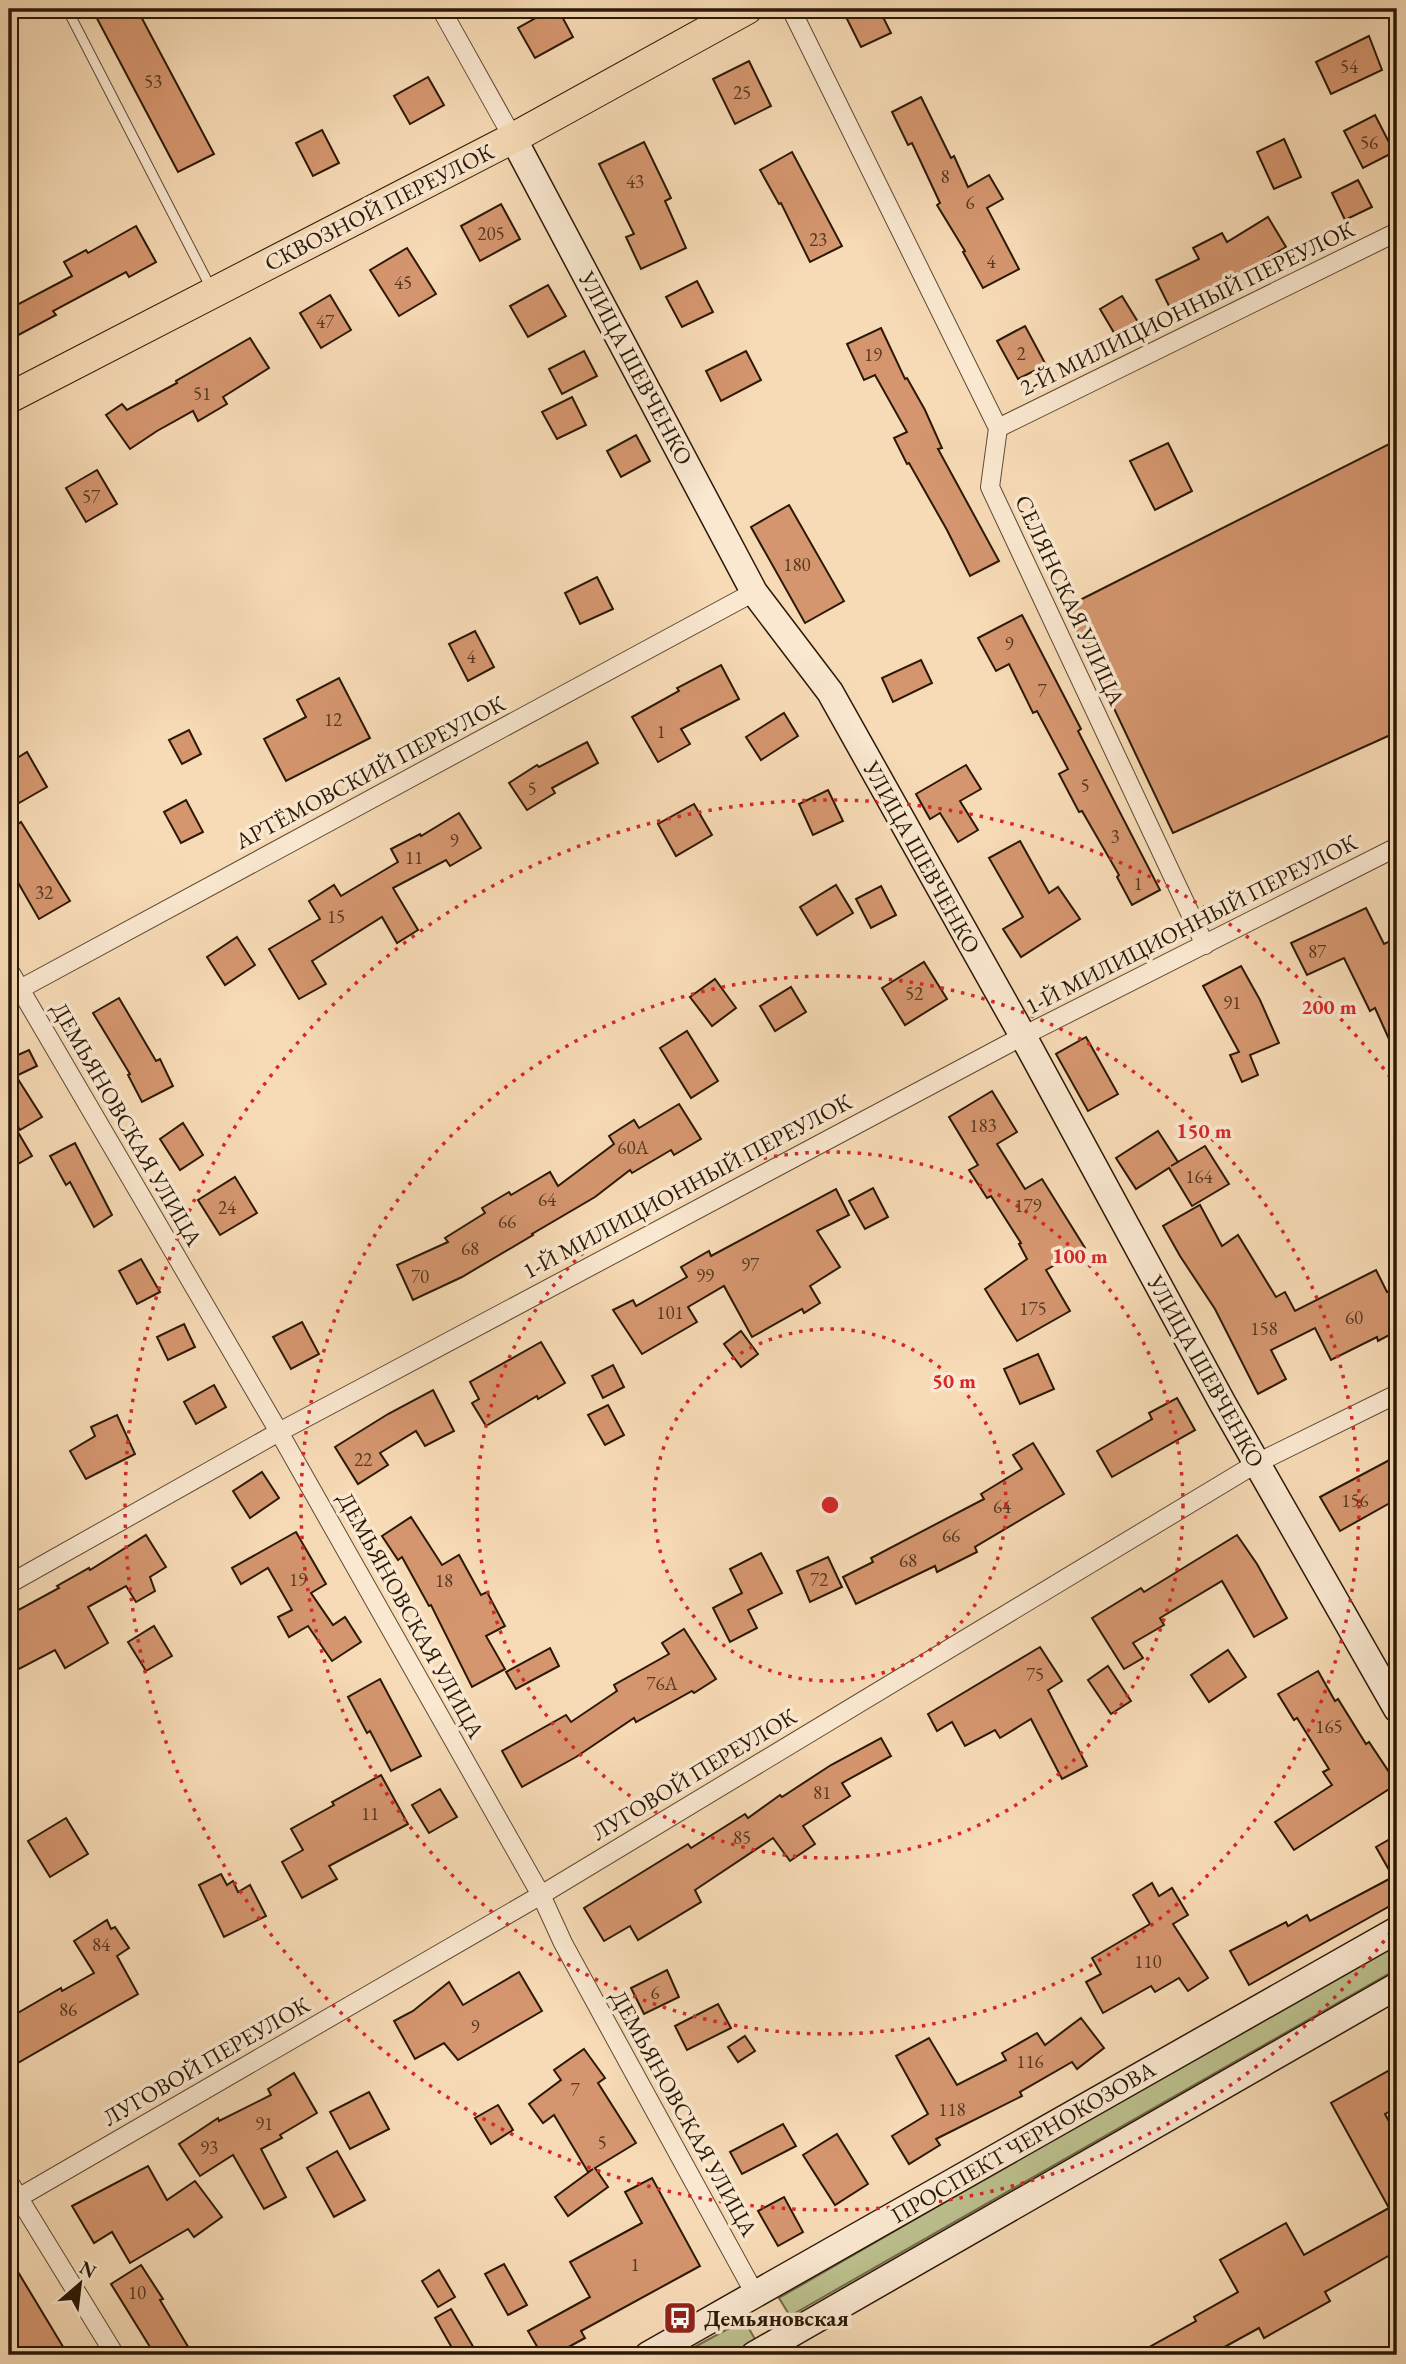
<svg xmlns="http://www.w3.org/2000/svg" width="1406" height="2364" font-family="'EB Garamond',serif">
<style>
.green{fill:#bcc08e;stroke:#746c4a;stroke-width:2}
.building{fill:#d5966f;stroke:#2b1906;stroke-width:2}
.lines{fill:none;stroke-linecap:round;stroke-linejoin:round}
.lane-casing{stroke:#5e4a32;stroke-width:11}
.street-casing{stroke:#5e4a32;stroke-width:20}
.secondary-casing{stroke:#2b1906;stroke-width:29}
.primary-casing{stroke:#2b1906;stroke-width:32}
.lane{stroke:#fae8d0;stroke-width:9}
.street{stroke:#fae8d0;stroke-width:18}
.secondary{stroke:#fae8d0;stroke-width:26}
.primary{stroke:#f7dbb6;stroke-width:30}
.ring{fill:none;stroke:#d62828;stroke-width:3.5;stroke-dasharray:3.5 7}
.labels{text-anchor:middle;stroke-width:7;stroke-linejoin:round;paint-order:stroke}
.number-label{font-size:19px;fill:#563820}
.street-label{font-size:23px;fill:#2b1906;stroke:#fae8d0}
.poi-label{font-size:23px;font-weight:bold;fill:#2b1906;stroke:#fae8d0;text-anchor:start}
.centre{fill:#d62828;stroke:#fae8d0;stroke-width:3.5}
.ring-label{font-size:21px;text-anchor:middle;font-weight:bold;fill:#d62828;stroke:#fae8d0;stroke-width:7;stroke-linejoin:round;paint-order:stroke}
</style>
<rect width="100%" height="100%" fill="#f7dbb6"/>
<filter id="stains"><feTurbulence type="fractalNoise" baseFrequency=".00286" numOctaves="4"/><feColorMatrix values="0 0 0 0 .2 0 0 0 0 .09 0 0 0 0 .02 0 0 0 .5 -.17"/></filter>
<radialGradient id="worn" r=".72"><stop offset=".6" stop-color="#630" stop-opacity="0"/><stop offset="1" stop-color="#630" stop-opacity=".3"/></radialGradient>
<!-- green -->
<g class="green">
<path d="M1397 1940V1969L790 2316 779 2298Z"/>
<path d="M744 2320 759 2346 741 2355H680Z"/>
</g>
<!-- building -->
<g class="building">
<path d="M92 9H137L214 154 178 172Z"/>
<path d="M552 9H558L573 37 535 58 518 28Z"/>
<path d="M863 9H879L891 33 861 47 846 17Z"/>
<path d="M1369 36 1382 70 1331 94 1316 62Z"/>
<path d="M749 61 771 106 735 124 713 79Z"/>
<path d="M428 77 444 105 410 124 394 96Z"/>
<path d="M921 97 951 158 954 156 968 187 989 175 1003 199 987 208 1019 269 983 288 963 252 965 251 937 205 940 203 912 143 908 145 892 112Z"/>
<path d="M1375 115 1394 152 1363 168 1344 131Z"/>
<path d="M322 130 339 163 313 176 296 143Z"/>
<path d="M1284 139 1301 177 1274 189 1257 152Z"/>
<path d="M644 142 671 198 665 201 686 248 641 269 626 237 634 234 599 164Z"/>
<path d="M792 152 842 246 810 262 781 203 779 204 760 170Z"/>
<path d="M1358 180 1372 207 1345 220 1332 193Z"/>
<path d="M501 204 520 239 480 261 461 226Z"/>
<path d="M1268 217 1286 247 1242 273 1170 308 1156 280 1199 259 1193 248 1222 233 1227 242Z"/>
<path d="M136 226 156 262 129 277 126 272 53 311 56 315 9 340V309L72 276 64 262 86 250 88 253Z"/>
<path d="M407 248 436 294 399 316 370 270Z"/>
<path d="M697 281 713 312 682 327 666 297Z"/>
<path d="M548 285 566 316 528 337 510 306Z"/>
<path d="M330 295 351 330 321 348 300 313Z"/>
<path d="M1122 296 1138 322 1116 336 1100 309Z"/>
<path d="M1025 326 1046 365 1018 379 997 341Z"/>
<path d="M881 328 905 379 907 378 925 410 942 448 938 449 999 561 970 576 947 530 909 463 907 464 894 438 907 432 875 375 864 380 847 344Z"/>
<path d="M250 338 269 368 223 397 227 404 198 421 193 411 157 431 130 449 106 415 122 404 127 410 177 383 176 381Z"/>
<path d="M584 351 597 376 562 394 549 369Z"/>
<path d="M746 351 761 380 721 401 706 371Z"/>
<path d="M572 397 586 425 557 439 542 412Z"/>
<path d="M636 435 650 461 621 477 607 451Z"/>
<path d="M1397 440V732L1173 833 1066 607Z"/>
<path d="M1168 443 1192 491 1155 510 1130 461Z"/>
<path d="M97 470 117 504 86 522 66 488Z"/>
<path d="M789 505 844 601 805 623 751 527Z"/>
<path d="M597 577 613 609 580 624 565 593Z"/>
<path d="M1022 615 1081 729 1078 731 1160 890 1132 905 1117 877 1119 875 1082 811 1079 812 1059 774 1068 769 1037 711 1033 713 1009 664 996 671 978 638Z"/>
<path d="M475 631 494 667 468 681 449 644Z"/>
<path d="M921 660 932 683 893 702 882 678Z"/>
<path d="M721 665 739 699 681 729 690 744 658 762 632 717 679 691 677 688Z"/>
<path d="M339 678 370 738 286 781 264 739 306 717 297 700Z"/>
<path d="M784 713 798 736 761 760 746 737Z"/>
<path d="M189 730 201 754 182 764 169 740Z"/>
<path d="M587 742 598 763 552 788 555 793 527 810 509 783 537 765 539 767Z"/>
<path d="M27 752 47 787 19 803 9 786V763Z"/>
<path d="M966 765 981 789 960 801 978 830 958 842 940 813 930 819 916 794Z"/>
<path d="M828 790 843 821 813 835 799 804Z"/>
<path d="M186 800 203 832 181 843 164 812Z"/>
<path d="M694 804 712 835 676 856 658 824Z"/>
<path d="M459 813 481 848 450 866 446 860 393 888 418 930 397 943 382 917 312 961 326 984 299 999 269 949 320 919 309 901 334 885 341 896 398 862 391 849 420 834 421 836Z"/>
<path d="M21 822 70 901 39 919 9 867V830Z"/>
<path d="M1020 841 1049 893 1058 887 1080 919 1021 957 1003 929 1023 917 989 858Z"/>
<path d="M836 885 853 913 817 935 800 907Z"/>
<path d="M881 886 896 915 871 928 856 899Z"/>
<path d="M1366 908 1384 944 1397 938V1057L1375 1008 1370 1011 1344 958 1307 975 1291 943Z"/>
<path d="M237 937 255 965 225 985 207 957Z"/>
<path d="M924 962 947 999 905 1025 882 988Z"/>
<path d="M1241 966 1260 1000 1279 1043 1250 1055 1258 1075 1242 1082 1230 1055 1239 1052 1203 986Z"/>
<path d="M715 979 736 1008 712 1026 690 997Z"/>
<path d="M791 987 806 1012 775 1031 760 1006Z"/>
<path d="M119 998 156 1061 160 1059 173 1086 142 1102 128 1075 130 1074 93 1013Z"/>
<path d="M687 1031 718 1081 691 1098 660 1048Z"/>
<path d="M1086 1037 1118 1094 1088 1111 1056 1054Z"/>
<path d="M29 1050 37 1066 16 1076 42 1117 20 1130 9 1112V1059Z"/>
<path d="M992 1091 1017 1132 997 1144 1025 1189 1042 1179 1085 1248 1046 1270 1070 1311 1017 1341 985 1289 1027 1259 1019 1244 1021 1243 991 1196 987 1198 969 1170 978 1165 949 1117Z"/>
<path d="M679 1104 701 1139 674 1155 671 1150 632 1173 630 1170 595 1197 532 1234 533 1235 462 1277 413 1300 397 1265 448 1242 445 1238 485 1213 482 1208 509 1192 511 1195 550 1172 558 1186 614 1144 609 1136 634 1120 639 1128Z"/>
<path d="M9 1117 32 1156 9 1169Z"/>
<path d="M183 1123 203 1155 180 1170 160 1139Z"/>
<path d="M1158 1131 1178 1162 1171 1166 1205 1146 1229 1184 1192 1206 1169 1168 1136 1189 1116 1158Z"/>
<path d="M75 1143 112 1215 94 1227 70 1182 66 1185 50 1156Z"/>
<path d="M235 1177 257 1213 220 1235 198 1200Z"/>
<path d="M873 1188 888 1217 865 1229 849 1201Z"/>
<path d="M836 1189 849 1215 817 1231 840 1267 810 1286 820 1303 804 1313 802 1309 752 1337 724 1286 688 1307 697 1322 642 1354 613 1310 633 1300 636 1306 687 1277 681 1267 709 1251 711 1256Z"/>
<path d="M1200 1205 1222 1246 1238 1235 1276 1297 1285 1292 1295 1311 1376 1270 1387 1292 1397 1287V1331L1378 1341 1377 1337 1331 1360 1315 1328 1271 1350 1286 1379 1258 1394 1215 1309 1180 1256 1163 1226Z"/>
<path d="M141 1259 160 1292 137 1304 119 1271Z"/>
<path d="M302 1322 319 1354 291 1369 273 1337Z"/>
<path d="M184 1324 195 1347 168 1360 157 1337Z"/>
<path d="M741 1331 758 1354 741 1367 724 1344Z"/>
<path d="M541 1342 565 1383 538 1399 537 1396 486 1426 472 1403 479 1399 470 1382Z"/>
<path d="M1038 1354 1054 1389 1020 1404 1004 1369Z"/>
<path d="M613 1365 624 1387 603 1398 592 1376Z"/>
<path d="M214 1385 226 1407 196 1424 184 1402Z"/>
<path d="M433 1390 454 1431 425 1446 416 1431 380 1453 388 1465 358 1484 335 1447 388 1414Z"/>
<path d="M1177 1398 1195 1430 1112 1477 1097 1451 1152 1419 1149 1413Z"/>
<path d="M608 1405 624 1435 605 1445 588 1415Z"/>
<path d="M117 1415 135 1454 86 1479 70 1451 95 1436 91 1427Z"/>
<path d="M1033 1443 1064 1494 975 1547 977 1552 937 1572 935 1566 856 1604 843 1577 873 1562 871 1558 984 1499 981 1494 1022 1469 1013 1455Z"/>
<path d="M1397 1456V1499L1340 1531 1320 1497Z"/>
<path d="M262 1472 279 1498 250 1518 233 1491Z"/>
<path d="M411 1517 442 1565 459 1555 481 1595 487 1592 505 1626 486 1636 505 1669 472 1687 431 1605 429 1606 402 1557 398 1560 382 1536Z"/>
<path d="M296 1532 326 1584 311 1593 333 1625 345 1617 361 1642 332 1661 308 1626 289 1637 278 1617 292 1610 268 1568 241 1584 232 1568Z"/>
<path d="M146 1535 166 1567 150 1577 155 1591 136 1602 126 1586 88 1607 108 1643 65 1668 55 1650 19 1669 9 1649V1615L59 1588 57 1586 89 1568 90 1570Z"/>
<path d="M1237 1535 1257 1564 1287 1618 1254 1637 1222 1581 1160 1618 1164 1625 1133 1643 1143 1658 1124 1669 1092 1618 1141 1588 1144 1592Z"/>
<path d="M761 1553 782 1593 748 1610 757 1628 730 1642 713 1608 742 1593 730 1569Z"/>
<path d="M828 1557 842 1587 810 1602 797 1571Z"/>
<path d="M154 1626 172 1656 146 1671 128 1642Z"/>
<path d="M684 1629 716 1679 694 1693 692 1691 636 1722 634 1718 576 1757 522 1787 502 1751 566 1715 571 1722 617 1691 614 1685 669 1654 662 1643Z"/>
<path d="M1040 1647 1062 1681 1048 1690 1087 1766 1062 1779 1031 1719 1000 1738 995 1730 965 1746 952 1722 937 1731 928 1714Z"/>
<path d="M550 1648 559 1666 516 1689 506 1672Z"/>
<path d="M1228 1650 1246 1677 1209 1702 1191 1675Z"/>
<path d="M1108 1666 1131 1701 1111 1714 1088 1680Z"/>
<path d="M1318 1671 1335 1701 1338 1699 1366 1744 1369 1742 1397 1784 1294 1850 1275 1822 1332 1785 1323 1772 1329 1769 1297 1718 1294 1720 1278 1694Z"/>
<path d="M380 1679 421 1756 391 1771 370 1731 367 1733 348 1697Z"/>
<path d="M881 1738 891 1756 842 1783 850 1796 803 1826 815 1844 790 1861 773 1838 695 1890 701 1902 638 1940 630 1926 604 1941 584 1908 688 1844 691 1848 745 1814 748 1818 780 1795 782 1797 831 1765Z"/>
<path d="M381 1775 408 1824 329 1866 337 1879 302 1898 282 1862 303 1850 291 1829 334 1805 332 1802Z"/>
<path d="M440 1789 457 1817 429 1833 412 1805Z"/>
<path d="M66 1818 88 1854 50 1877 28 1841Z"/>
<path d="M1397 1835V1902L1249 1985 1230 1951 1286 1922 1288 1926 1307 1915 1310 1921 1393 1877 1376 1847Z"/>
<path d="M221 1874 227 1885 233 1881 238 1892 250 1885 266 1916 224 1937 199 1885Z"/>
<path d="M1152 1883 1159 1896 1172 1888 1188 1915 1173 1924 1208 1978 1188 1991 1179 1978 1155 1992 1151 1986 1103 2013 1086 1982 1101 1974 1092 1958 1150 1924 1133 1895Z"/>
<path d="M107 1920 111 1929 115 1927 129 1948 117 1956 138 1994 9 2068V2018L61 1988 62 1991 94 1973 74 1941Z"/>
<path d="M667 1970 679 1997 644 2014 631 1988Z"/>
<path d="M519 1972 542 2011 458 2060 444 2043 415 2059 394 2021 413 2011 449 1982 463 2005Z"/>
<path d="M718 2004 731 2028 687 2050 675 2026Z"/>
<path d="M1081 2018 1104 2048 1077 2069 1072 2062 1020 2092 1022 2096 936 2139 940 2145 909 2164 892 2136 928 2114 896 2056 929 2038 957 2085 1006 2060 1002 2053 1037 2033 1045 2045Z"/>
<path d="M745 2036 755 2051 738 2062 728 2047Z"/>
<path d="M584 2049 605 2078 598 2083 636 2143 595 2168 608 2187 568 2216 555 2197 593 2169 588 2172 554 2115 543 2123 529 2104 561 2080 554 2070Z"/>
<path d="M1397 2066V2107L1385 2114 1397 2136V2251L1325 2292 1330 2301 1264 2338 1259 2328 1210 2355H1135L1196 2321 1194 2317 1238 2292 1220 2260 1286 2223 1304 2255 1389 2208 1331 2103Z"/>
<path d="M294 2073 317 2113 280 2135 282 2138 261 2149 286 2197 264 2209 233 2155 200 2176 179 2144 218 2118 219 2121 271 2095 268 2089Z"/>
<path d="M369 2092 389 2129 350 2149 330 2112Z"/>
<path d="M498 2105 513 2130 491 2144 475 2118Z"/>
<path d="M783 2124 796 2146 742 2174 730 2152Z"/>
<path d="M837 2134 868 2184 835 2205 803 2155Z"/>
<path d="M337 2151 365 2200 334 2217 307 2168Z"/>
<path d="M148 2166 167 2200 195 2181 222 2217 194 2237 188 2229 130 2263 112 2232 94 2243 72 2206Z"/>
<path d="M652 2178 700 2266 581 2331 585 2338 554 2355H542L528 2331 590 2297 570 2262 642 2223 625 2192Z"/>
<path d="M784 2197 803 2232 778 2246 758 2211Z"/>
<path d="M9 2257 68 2355H16L9 2344Z"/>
<path d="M504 2264 527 2305 508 2315 485 2274Z"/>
<path d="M141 2265 163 2299 160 2300 193 2355H155L111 2284Z"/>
<path d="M439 2270 455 2297 438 2307 422 2281Z"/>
<path d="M451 2309 478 2355H456L435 2318Z"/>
</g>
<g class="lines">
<defs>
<path id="lane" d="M67 9 212 290"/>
<g id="street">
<path d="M441 9 513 138"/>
<path d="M791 9 998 428 990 487 1205 945"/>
<path d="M998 428 1397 232"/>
<path d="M9 970 279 1432 541 1895 563 1943 755 2294"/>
<path d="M9 995 754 592"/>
<path d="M9 1584 279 1432 1023 1036 1397 847"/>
<path d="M9 2182 115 2355"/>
<path d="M18 2198 541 1895 1257 1463 1397 1394"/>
</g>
<g id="secondary">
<path d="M513 138 754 592 830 692 1023 1036 1223 1404 1397 1709"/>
<path d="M648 2355 1397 1930"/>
<path d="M754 2355 1397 1986"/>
</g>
<path id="primary" d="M9 398 513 138 747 9"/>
</defs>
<!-- lane casing -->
<use href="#lane" class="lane-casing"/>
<!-- street casing -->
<use href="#street" class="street-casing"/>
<!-- secondary casing -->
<use href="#secondary" class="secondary-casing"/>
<!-- primary casing -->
<use href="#primary" class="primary-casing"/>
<!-- lane -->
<use href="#lane" class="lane"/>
<!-- street -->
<use href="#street" class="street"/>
<!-- secondary -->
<use href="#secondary" class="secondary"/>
<!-- primary -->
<use href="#primary" class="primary"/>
</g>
<!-- distance rings -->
<g class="ring">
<circle cx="830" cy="1505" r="176"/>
<circle cx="830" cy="1505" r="353"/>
<circle cx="830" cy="1505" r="529"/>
<path d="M1397 1924A705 705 0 1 1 1397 1086"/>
</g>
<!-- icons -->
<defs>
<symbol id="bus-square" viewBox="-11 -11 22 22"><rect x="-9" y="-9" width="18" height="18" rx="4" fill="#8f2418" stroke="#fae8d0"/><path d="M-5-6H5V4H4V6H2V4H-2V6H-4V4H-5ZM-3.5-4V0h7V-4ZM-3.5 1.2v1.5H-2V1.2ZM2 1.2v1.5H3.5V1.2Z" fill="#fff"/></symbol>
</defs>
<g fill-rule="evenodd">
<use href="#bus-square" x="661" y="2299" width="38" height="38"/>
</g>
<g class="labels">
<!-- number labels -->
<g class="number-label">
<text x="1349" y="73">54</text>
<text x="153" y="88">53</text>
<text x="742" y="99">25</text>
<text x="1369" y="149">56</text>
<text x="945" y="183">8</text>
<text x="635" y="188">43</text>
<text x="970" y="209">6</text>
<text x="491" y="240">205</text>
<text x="818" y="246">23</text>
<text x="991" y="268">4</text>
<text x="403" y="289">45</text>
<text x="325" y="328">47</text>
<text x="1021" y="360">2</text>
<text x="873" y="361">19</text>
<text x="202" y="400">51</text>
<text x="91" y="503">57</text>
<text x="797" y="571">180</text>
<text x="1009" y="650">9</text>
<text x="471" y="663">4</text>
<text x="1042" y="697">7</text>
<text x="333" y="726">12</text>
<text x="661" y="738">1</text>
<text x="1085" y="792">5</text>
<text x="532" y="795">5</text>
<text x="1115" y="843">3</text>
<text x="454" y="847">9</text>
<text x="414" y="864">11</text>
<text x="1138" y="890">1</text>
<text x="44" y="899">32</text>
<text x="336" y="923">15</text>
<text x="1317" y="958">87</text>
<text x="914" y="1000">52</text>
<text x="1232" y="1009">91</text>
<text x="983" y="1132">183</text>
<text x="633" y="1154">60А</text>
<text x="1199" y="1183">164</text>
<text x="547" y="1206">64</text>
<text x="1028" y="1212">179</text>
<text x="227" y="1214">24</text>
<text x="507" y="1228">66</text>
<text x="470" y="1255">68</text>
<text x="750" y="1271">97</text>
<text x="705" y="1282">99</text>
<text x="420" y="1283">70</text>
<text x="1033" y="1315">175</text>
<text x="670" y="1319">101</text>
<text x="1354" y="1324">60</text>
<text x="1264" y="1335">158</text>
<text x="363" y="1466">22</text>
<text x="1355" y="1507">156</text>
<text x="1002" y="1513">64</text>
<text x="951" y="1542">66</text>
<text x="908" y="1567">68</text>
<text x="298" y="1586">19</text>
<text x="819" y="1586">72</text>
<text x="444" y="1587">18</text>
<text x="1035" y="1681">75</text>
<text x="662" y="1690">76А</text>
<text x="1329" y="1733">165</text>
<text x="822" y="1799">81</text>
<text x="370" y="1820">11</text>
<text x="742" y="1844">85</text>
<text x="101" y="1951">84</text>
<text x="1148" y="1968">110</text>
<text x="655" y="1999">6</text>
<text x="68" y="2016">86</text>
<text x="475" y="2033">9</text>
<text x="1030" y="2068">116</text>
<text x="575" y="2096">7</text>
<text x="952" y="2116">118</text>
<text x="264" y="2130">91</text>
<text x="602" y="2149">5</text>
<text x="209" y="2154">93</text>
<text x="635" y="2271">1</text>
<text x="137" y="2299">10</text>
</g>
<!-- street labels -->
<g class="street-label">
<text transform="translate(379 207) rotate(-27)" y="8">СКВОЗНОЙ ПЕРЕУЛОК</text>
<text transform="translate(1187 308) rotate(-26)" y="8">2-Й МИЛИЦИОННЫЙ ПЕРЕУЛОК</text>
<text transform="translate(636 368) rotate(62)" y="8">УЛИЦА ШЕВЧЕНКО</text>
<text transform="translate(1070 600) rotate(65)" y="8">СЕЛЯНСКАЯ УЛИЦА</text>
<text transform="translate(370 772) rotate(-28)" y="8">АРТЁМОВСКИЙ ПЕРЕУЛОК</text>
<text transform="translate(922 857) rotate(61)" y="8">УЛИЦА ШЕВЧЕНКО</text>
<text transform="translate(1191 924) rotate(-27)" y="8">1-Й МИЛИЦИОННЫЙ ПЕРЕУЛОК</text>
<text transform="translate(127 1124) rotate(60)" y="8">ДЕМЬЯНОВСКАЯ УЛИЦА</text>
<text transform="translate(687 1186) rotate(-28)" y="8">1-Й МИЛИЦИОННЫЙ ПЕРЕУЛОК</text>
<text transform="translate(1206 1371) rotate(61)" y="8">УЛИЦА ШЕВЧЕНКО</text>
<text transform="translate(411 1615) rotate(61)" y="8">ДЕМЬЯНОВСКАЯ УЛИЦА</text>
<text transform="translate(694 1774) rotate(-31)" y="8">ЛУГОВОЙ ПЕРЕУЛОК</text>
<text transform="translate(206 2061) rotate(-30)" y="8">ЛУГОВОЙ ПЕРЕУЛОК</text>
<text transform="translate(684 2113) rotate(61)" y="8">ДЕМЬЯНОВСКАЯ УЛИЦА</text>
<text transform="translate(1023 2142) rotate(-30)" y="8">ПРОСПЕКТ ЧЕРНОКОЗОВА</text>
</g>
<!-- poi labels -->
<g class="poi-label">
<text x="704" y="2326">Демьяновская</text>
</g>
</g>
<circle cx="830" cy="1505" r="10" class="centre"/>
<g class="ring-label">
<text x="1329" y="1014">200 m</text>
<text x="1204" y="1138">150 m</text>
<text x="1080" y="1263">100 m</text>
<text x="954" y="1388">50 m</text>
</g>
<!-- margin -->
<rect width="1406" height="2364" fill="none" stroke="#f7dbb6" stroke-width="35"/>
<rect x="10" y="10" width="1385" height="2343" fill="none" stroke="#2b1906" stroke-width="3.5"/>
<rect x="18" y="18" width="1371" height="2329" fill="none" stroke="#2b1906" stroke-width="2"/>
<!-- north arrow -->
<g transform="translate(80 2284) rotate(28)" stroke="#fae8d0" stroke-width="5" paint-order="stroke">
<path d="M0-5L12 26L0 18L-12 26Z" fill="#2b1906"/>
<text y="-10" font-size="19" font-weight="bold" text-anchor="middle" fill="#2b1906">N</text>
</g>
<rect width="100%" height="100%" filter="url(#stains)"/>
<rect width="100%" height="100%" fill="url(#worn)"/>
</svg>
